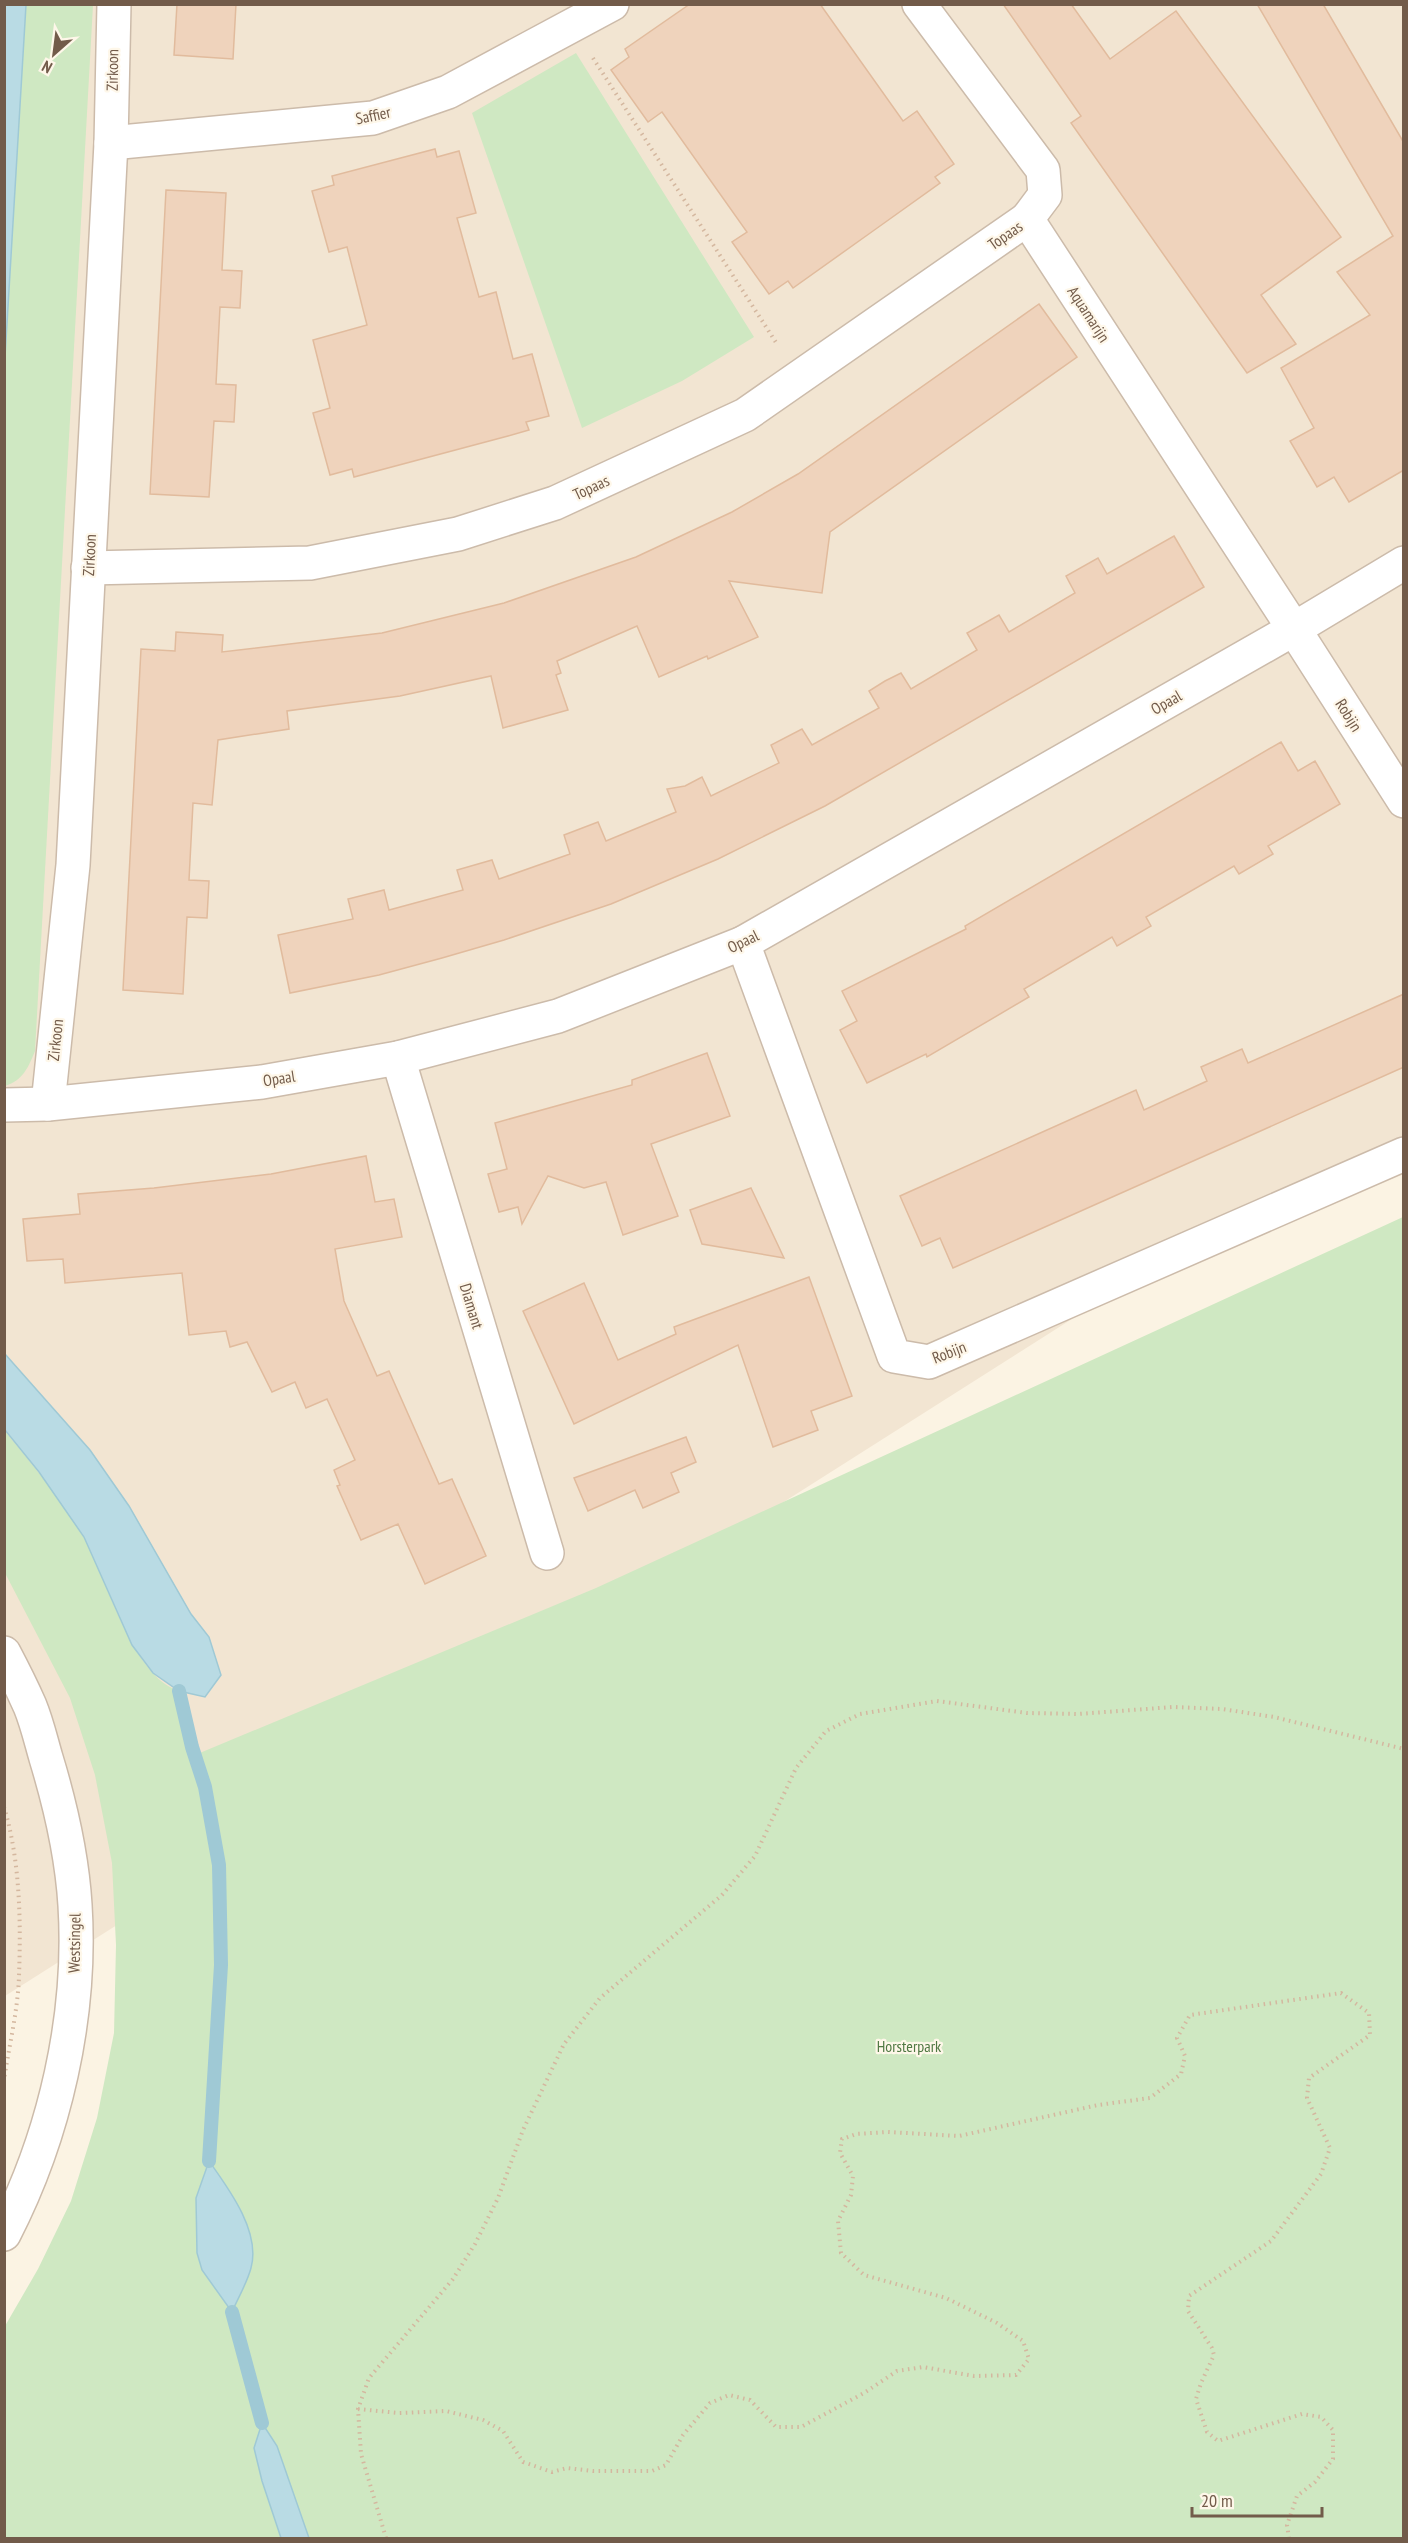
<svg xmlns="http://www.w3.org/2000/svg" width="1408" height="2543" font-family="'PT Sans Narrow',sans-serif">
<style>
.residential{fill:#f2e5d2}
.green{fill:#cfe8c2}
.water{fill:#b9dbe4;stroke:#9fc9d5;stroke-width:1.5}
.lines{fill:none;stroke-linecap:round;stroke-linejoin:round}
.stream{stroke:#9fc9d5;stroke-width:14}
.building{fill:#efd3bc;stroke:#e1bb9d;stroke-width:1.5}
.minor-casing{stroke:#cba;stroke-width:36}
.path{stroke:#d4b79f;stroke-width:4;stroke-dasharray:1.5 4.5;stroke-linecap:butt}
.minor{stroke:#fff;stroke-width:33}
.labels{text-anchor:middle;stroke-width:4.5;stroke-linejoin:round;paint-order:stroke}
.street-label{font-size:16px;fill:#725b4a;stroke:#fef7e9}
.park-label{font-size:16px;fill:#4f7842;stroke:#fef7e9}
</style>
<rect width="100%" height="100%" fill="#fbf3e3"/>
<!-- residential -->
<path class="residential" d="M5 5H1403V1168L1105 1298 5 1996Z"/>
<!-- green -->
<g class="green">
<path d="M26 5H93L35 1051C28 1068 23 1080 5 1086L4 357Z"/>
<path d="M576 53 754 337 682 381 582 428 472 113Z"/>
<path d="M1403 1217V2538H5V2326L38 2269 71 2201 97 2118 114 2033 116 1945 112 1863 95 1775 70 1698 5 1573 4 1430C32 1464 61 1499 83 1536 107 1576 133 1685 185 1692L192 1747 195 1755 596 1588Z"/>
</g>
<!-- water -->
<g class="water">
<path d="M5 4 26 5 5 357 4 5Z"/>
<path d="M5 1354 90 1450 129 1506 191 1614 209 1637 221 1675 205 1697 179 1691 153 1673 132 1645 84 1537 39 1472 5 1430Z"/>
<path d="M209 2161C229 2189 261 2232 251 2268 247 2283 238 2298 232 2312L202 2270 197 2253 196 2198Z"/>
<path d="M262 2423 277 2446 309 2538H281L262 2481 254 2448Z"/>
</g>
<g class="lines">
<!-- stream -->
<g class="stream">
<path d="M179 1691 192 1747 205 1787 219 1865 221 1965 209 2161"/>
<path d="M232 2312 262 2423"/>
</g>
</g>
<!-- building -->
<g class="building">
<path d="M177 4H236L233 59 174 55Z"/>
<path d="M690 4H820L903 121 917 111 954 164 935 177 940 183 873 231 793 288 788 281 769 294 732 242 747 232 662 112 648 122 611 70 629 57 625 49Z"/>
<path d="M1003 4H1071L1110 59 1176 11 1341 237 1261 295 1296 344 1247 373 1071 123 1081 116Z"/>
<path d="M1257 4H1323L1404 143V470L1349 502 1334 477 1317 487 1290 441 1314 428 1281 368 1370 315 1337 272 1393 236Z"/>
<path d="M435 149 437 157 459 151 476 213 457 218 479 297 496 292 513 359 532 354 549 416 526 422 529 430 508 436 354 477 352 469 330 475 313 413 330 408 313 340 367 325 347 247 329 252 312 191 334 185 332 176Z"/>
<path d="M166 190 226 193 222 270 242 271 240 308 220 307 216 384 236 385 234 422 214 421 209 497 150 494Z"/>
<path d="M1039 304 1077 357 830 532 822 593 729 581 758 637 708 659 707 656 659 677 637 626 557 661 561 673 556 675 568 710 503 728 491 676 400 696 287 711 289 729 218 740 212 805 193 803 189 880 209 881 207 918 187 917 183 994 123 990 141 649 175 651 176 632 223 635 222 652 382 633 504 603 636 557 732 512 798 474Z"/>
<path d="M1174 536 1204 587 825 806 718 859 611 904 504 940 442 958 379 975 290 993 278 935 353 919 348 899 384 890 389 910 463 890 457 870 492 860 499 879 570 854 564 835 598 822 606 841 676 812 667 789 685 786 702 777 711 796 779 763 771 745 802 729 812 745 879 708 869 691 885 681 901 673 911 689 977 650 967 633 999 615 1009 632 1075 593 1066 576 1098 558 1107 574Z"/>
<path d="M1281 742 1298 771 1315 761 1340 804 1268 846 1273 854 1239 874 1234 866 1146 917 1151 926 1117 946 1112 937 1024 989 1029 997 927 1057 926 1054 867 1083 840 1030 857 1021 842 991 966 929 965 926Z"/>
<path d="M1404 994V1067L953 1268 940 1238 922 1246 900 1196 1136 1090 1144 1110 1207 1081 1201 1067 1242 1049 1248 1063Z"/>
<path d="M707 1053 730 1116 651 1144 678 1216 623 1235 606 1182 584 1188 548 1176 522 1224 518 1207 499 1212 488 1174 507 1169 495 1123 632 1085V1080Z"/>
<path d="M366 1156 375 1202 394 1199 402 1237 335 1249 344 1301 377 1376 389 1371 439 1484 452 1479 486 1556 425 1584 398 1524 361 1540 337 1486 340 1485 334 1470 355 1460 327 1399 306 1408 295 1382 272 1392 247 1342 230 1347 226 1331 189 1335 182 1273 65 1283 63 1259 27 1261 23 1219 80 1214 78 1194 154 1188 271 1174Z"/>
<path d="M751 1188 784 1258 702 1244 690 1210Z"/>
<path d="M809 1277 852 1396 811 1411 818 1430 773 1447 738 1345 574 1424 523 1311 584 1283 618 1360 676 1334 674 1327Z"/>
<path d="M686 1437 696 1462 671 1473 679 1492 643 1508 635 1490 588 1511 574 1478Z"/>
</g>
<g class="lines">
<defs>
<g id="minor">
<path d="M919 4 1043 170 1045 195 1027 219 1294 629 1404 801"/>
<path d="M111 143 373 118 448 92 612 4"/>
<path d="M88 568 310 563 458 534 555 503 745 415 1027 219"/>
<path d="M743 943 894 1356 929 1362 1404 1154"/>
<path d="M398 1058 547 1553"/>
<path d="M48 1104 73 865 111 143 114 4"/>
<path d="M4 1105 48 1104 262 1082 398 1058 558 1016 743 943 1294 629 1404 563"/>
<path d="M4 1653C13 1670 22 1688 30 1706 37 1723 41 1741 46 1758 60 1804 72 1856 75 1905 82 2016 55 2135 4 2234"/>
</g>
</defs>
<!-- minor casing -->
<use href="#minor" class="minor-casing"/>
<!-- path -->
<g class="path">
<path d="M593 58 777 344"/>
<path d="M4 1807C20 1860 21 1920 19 1976 18 2010 9 2046 4 2080"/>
<path d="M358 2409 399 2413 446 2411 483 2420 503 2431 523 2462 552 2472 567 2468 593 2471H652L666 2465 683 2435 710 2403 729 2395 750 2400 776 2427H801L864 2393 897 2371 923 2367 974 2376 1016 2375 1029 2359 1023 2341 997 2323 946 2298 864 2275 841 2253 838 2221 851 2195 853 2176 840 2153 842 2139 856 2134 888 2132 959 2136 1098 2105 1150 2098 1181 2074 1185 2056 1177 2038 1190 2015 1341 1993 1369 2013 1370 2035 1309 2078 1307 2098 1330 2148 1321 2174 1271 2241 1189 2296 1188 2311 1212 2348 1214 2355 1201 2383 1196 2399 1207 2432 1218 2441 1302 2414 1321 2417 1333 2430V2459L1315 2482 1297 2496 1287 2525 1289 2538"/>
<path d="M386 2538 361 2454 358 2409 369 2378 453 2279 475 2244 498 2198 523 2130 564 2044 600 1998 722 1895 755 1856 796 1768 826 1731 860 1714 937 1701 1027 1713 1078 1714 1173 1707 1222 1709 1274 1717 1404 1749"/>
</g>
<!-- minor -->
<use href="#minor" class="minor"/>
</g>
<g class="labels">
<!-- street labels -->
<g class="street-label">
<text transform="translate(112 70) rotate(-89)" y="6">Zirkoon</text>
<text transform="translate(373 115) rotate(-12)" y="6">Saffier</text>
<text transform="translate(1005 235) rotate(-35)" y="6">Topaas</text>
<text transform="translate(1089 314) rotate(57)" y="6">Aquamarijn</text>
<text transform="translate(591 487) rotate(-25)" y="6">Topaas</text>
<text transform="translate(89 555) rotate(-87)" y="6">Zirkoon</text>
<text transform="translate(1166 702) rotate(-30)" y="6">Opaal</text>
<text transform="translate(1349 715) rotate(58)" y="6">Robijn</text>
<text transform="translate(743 941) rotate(-26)" y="6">Opaal</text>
<text transform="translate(55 1040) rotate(-84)" y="6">Zirkoon</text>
<text transform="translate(279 1078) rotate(-9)" y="6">Opaal</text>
<text transform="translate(472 1306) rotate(73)" y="6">Diamant</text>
<text transform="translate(949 1352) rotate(-21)" y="6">Robijn</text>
<text transform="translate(74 1943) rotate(-89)" y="6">Westsingel</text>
</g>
<!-- park labels -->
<g class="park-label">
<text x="909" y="2052">Horsterpark</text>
</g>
</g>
<!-- border -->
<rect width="1408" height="2543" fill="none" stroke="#725b4a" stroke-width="12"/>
<!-- north arrow -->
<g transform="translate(54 54) rotate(208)" stroke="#fef7e9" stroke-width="4.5" paint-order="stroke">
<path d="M0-4.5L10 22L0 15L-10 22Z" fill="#725b4a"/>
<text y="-9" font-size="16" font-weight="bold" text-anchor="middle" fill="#725b4a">N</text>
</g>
<!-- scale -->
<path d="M1192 2507v9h130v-9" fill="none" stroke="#725b4a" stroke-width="3"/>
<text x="1201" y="2507" font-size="18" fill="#725b4a" stroke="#fef7e9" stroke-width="4.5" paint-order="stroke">20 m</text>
</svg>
